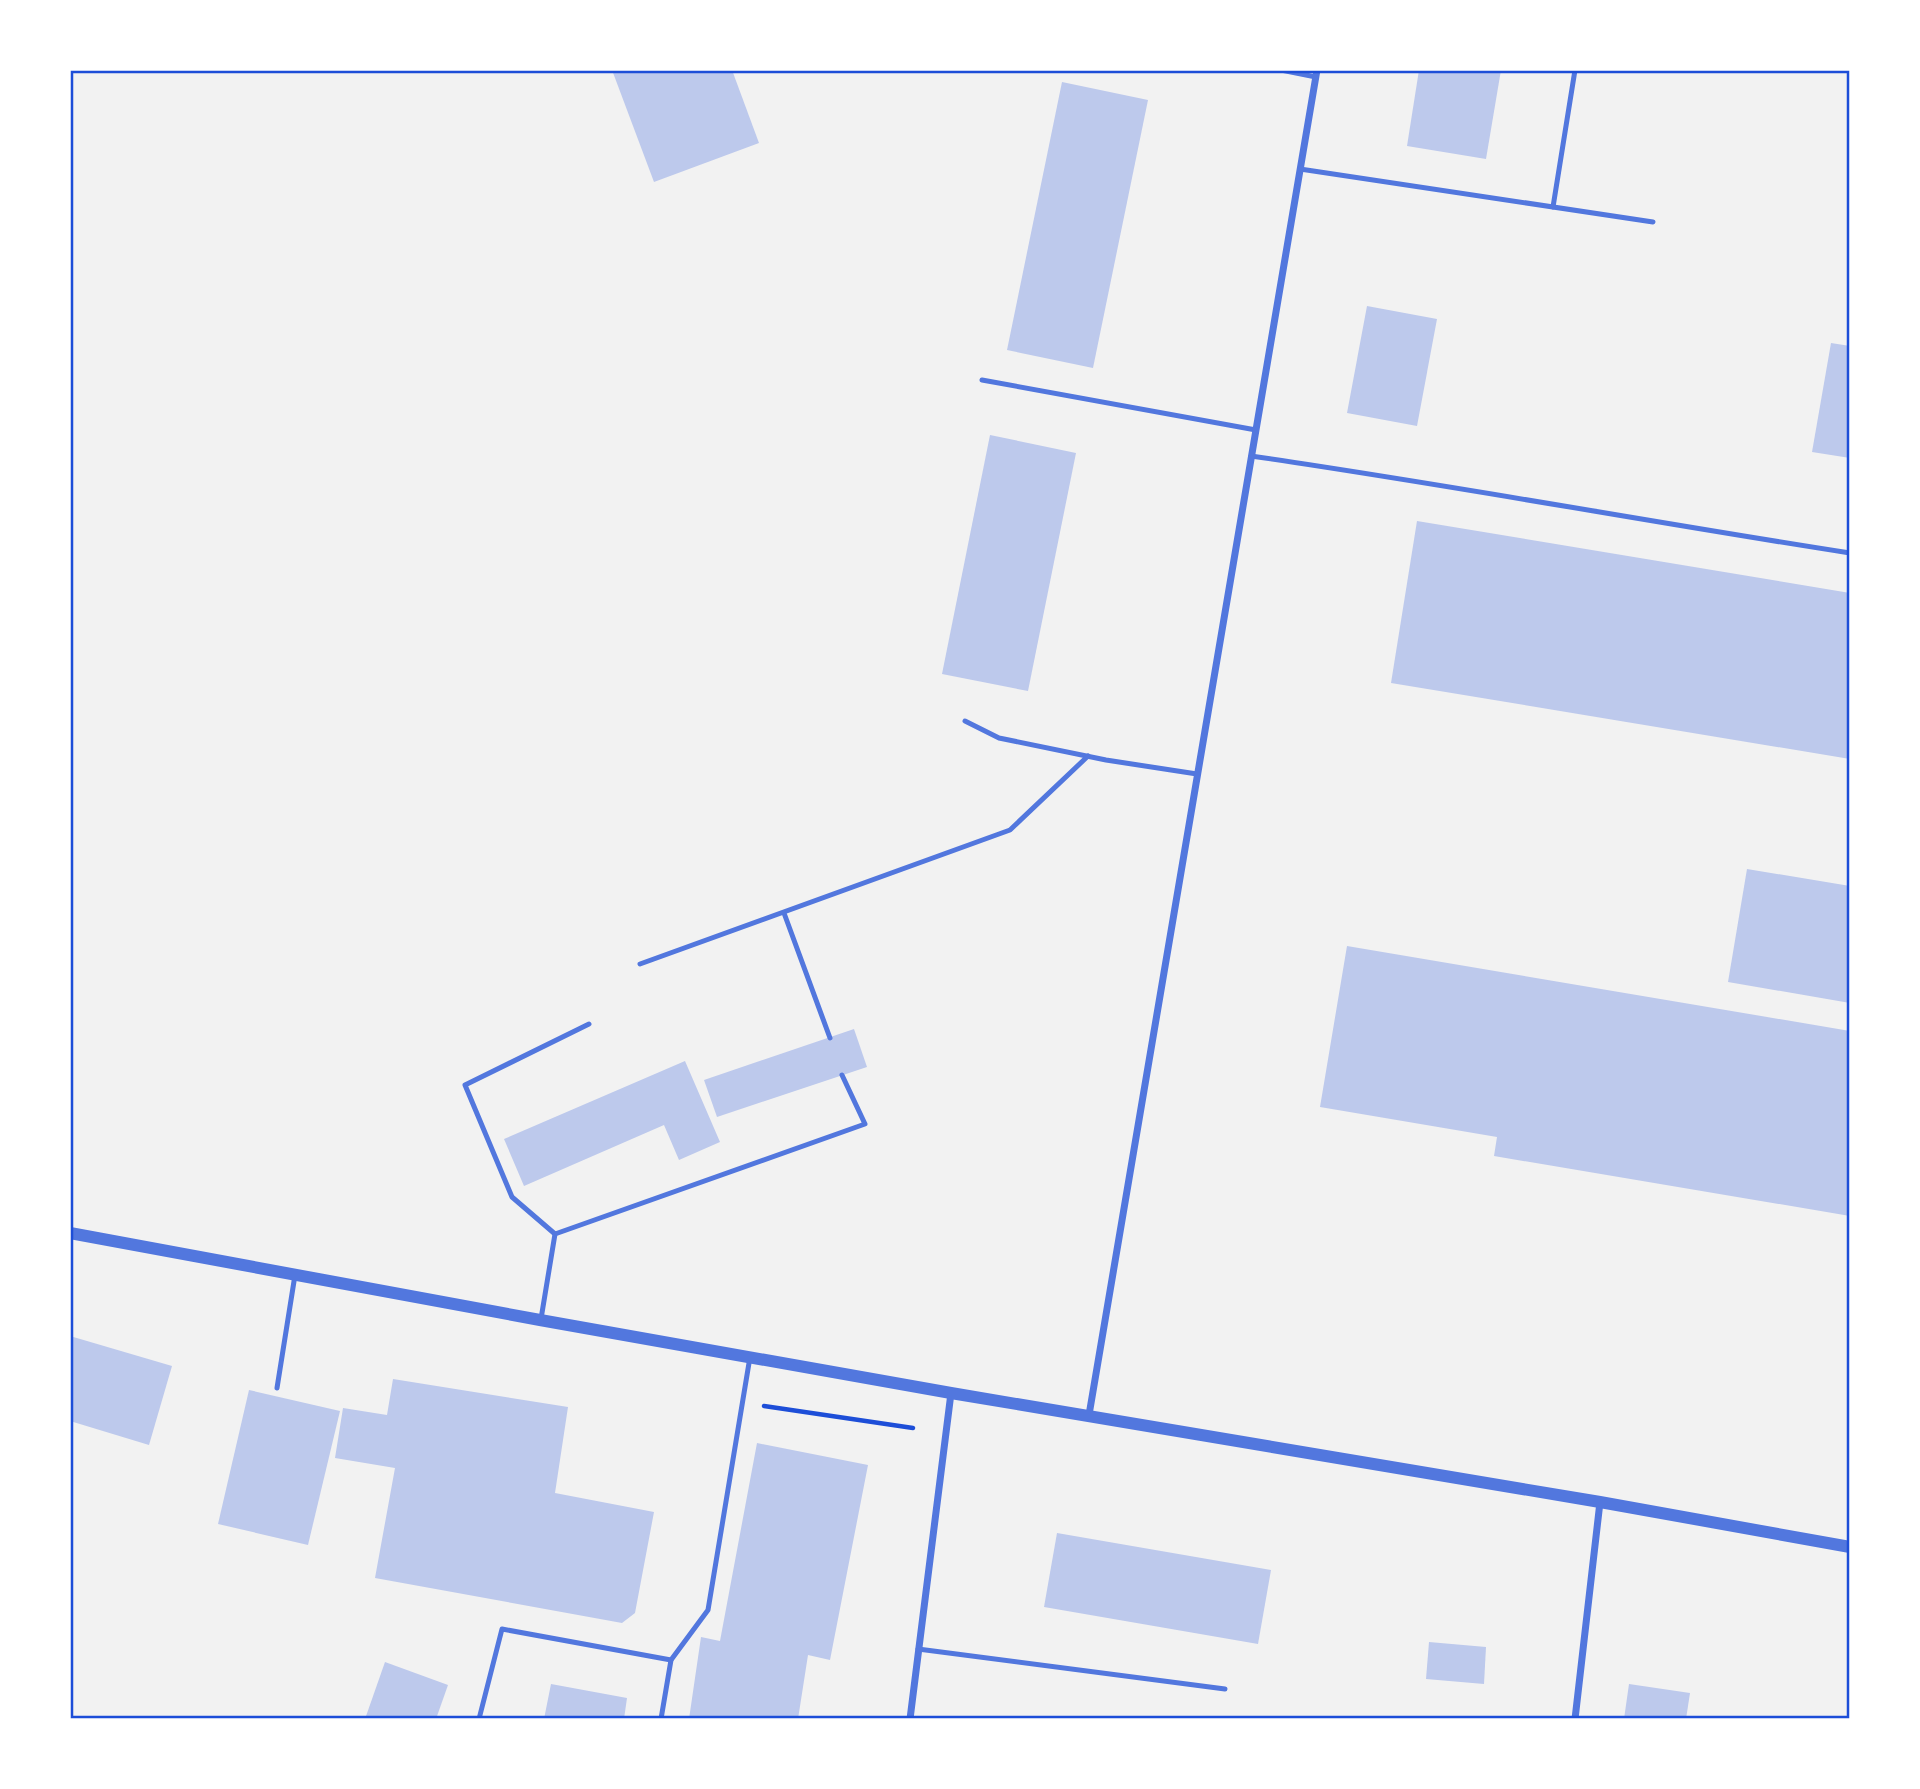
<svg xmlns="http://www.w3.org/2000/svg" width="1920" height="1789" font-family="Ubuntu,sans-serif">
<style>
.building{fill:#bdc9ec}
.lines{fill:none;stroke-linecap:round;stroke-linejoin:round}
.path{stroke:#1d4ed8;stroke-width:4.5}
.service{stroke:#5277de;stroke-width:5}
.minor{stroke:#5277de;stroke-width:7}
.tertiary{stroke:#5277de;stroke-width:12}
.neatline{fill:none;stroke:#1d4ed8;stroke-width:2.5}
</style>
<rect width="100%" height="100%" fill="#f2f2f2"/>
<!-- building -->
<g class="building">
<path d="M612 70H732L759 143 654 182Z"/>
<path d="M1419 70H1501L1486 159 1407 146Z"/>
<path d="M1062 82 1148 100 1093 368 1007 350Z"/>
<path d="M1367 306 1437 319 1417 426 1347 413Z"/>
<path d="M1831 343 1850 346V458L1812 452Z"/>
<path d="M990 435 1076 453 1028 691 942 674Z"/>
<path d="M1417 521 1850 593V759L1391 683Z"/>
<path d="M1747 869 1850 886V1003L1728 982Z"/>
<path d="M1347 946 1850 1031V1216L1494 1156 1497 1137 1320 1107Z"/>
<path d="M854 1029 867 1067 717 1117 704 1080Z"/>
<path d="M685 1061 720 1142 679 1160 664 1125 524 1186 504 1139Z"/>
<path d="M70 1336 172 1366 149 1445 70 1421Z"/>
<path d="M393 1379 568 1407 555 1493 654 1512 635 1613 622 1623 375 1578 395 1468 335 1458 343 1408 387 1415Z"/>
<path d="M249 1390 340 1411 308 1545 218 1524Z"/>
<path d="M757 1443 868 1465 830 1660 808 1655 798 1719H689L701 1637 720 1641Z"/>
<path d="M1057 1533 1271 1570 1258 1644 1044 1607Z"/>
<path d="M1429 1642 1486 1647 1484 1684 1426 1679Z"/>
<path d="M385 1662 448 1685 436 1719H365Z"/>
<path d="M551 1684 627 1698 624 1719H544Z"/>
<path d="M1629 1684 1690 1693 1686 1719H1624Z"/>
</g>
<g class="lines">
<!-- path -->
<path class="path" d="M764 1406 913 1428"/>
<!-- service -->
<g class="service">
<path d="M1281 70 1316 77"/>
<path d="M1300 169 1653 222"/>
<path d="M1553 207 1575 70"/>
<path d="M982 380 1256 430"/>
<path d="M1251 456C1451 485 1650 522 1850 553"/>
<path d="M965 721 999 738 1106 760 1197 774"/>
<path d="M784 913 830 1038"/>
<path d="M640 964 1010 830 1088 756"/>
<path d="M555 1234 512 1197 465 1085 589 1024"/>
<path d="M541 1319 555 1234 865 1124 842 1075"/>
<path d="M277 1388 295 1275"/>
<path d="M918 1649 1225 1689"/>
<path d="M479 1719 502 1629 671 1660"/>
<path d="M661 1719 671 1660 708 1610 750 1357"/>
</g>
<!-- minor -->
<g class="minor">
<path d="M1089 1415 1317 70"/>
<path d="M910 1719 951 1393"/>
<path d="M1575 1719 1600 1502"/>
</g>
<!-- tertiary -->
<path class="tertiary" d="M70 1233 540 1320 951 1393 1600 1502 1850 1547"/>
</g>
<!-- border -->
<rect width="1920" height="1789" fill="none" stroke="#ffffff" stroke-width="144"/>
<rect x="72" y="72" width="1776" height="1645" class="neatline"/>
</svg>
